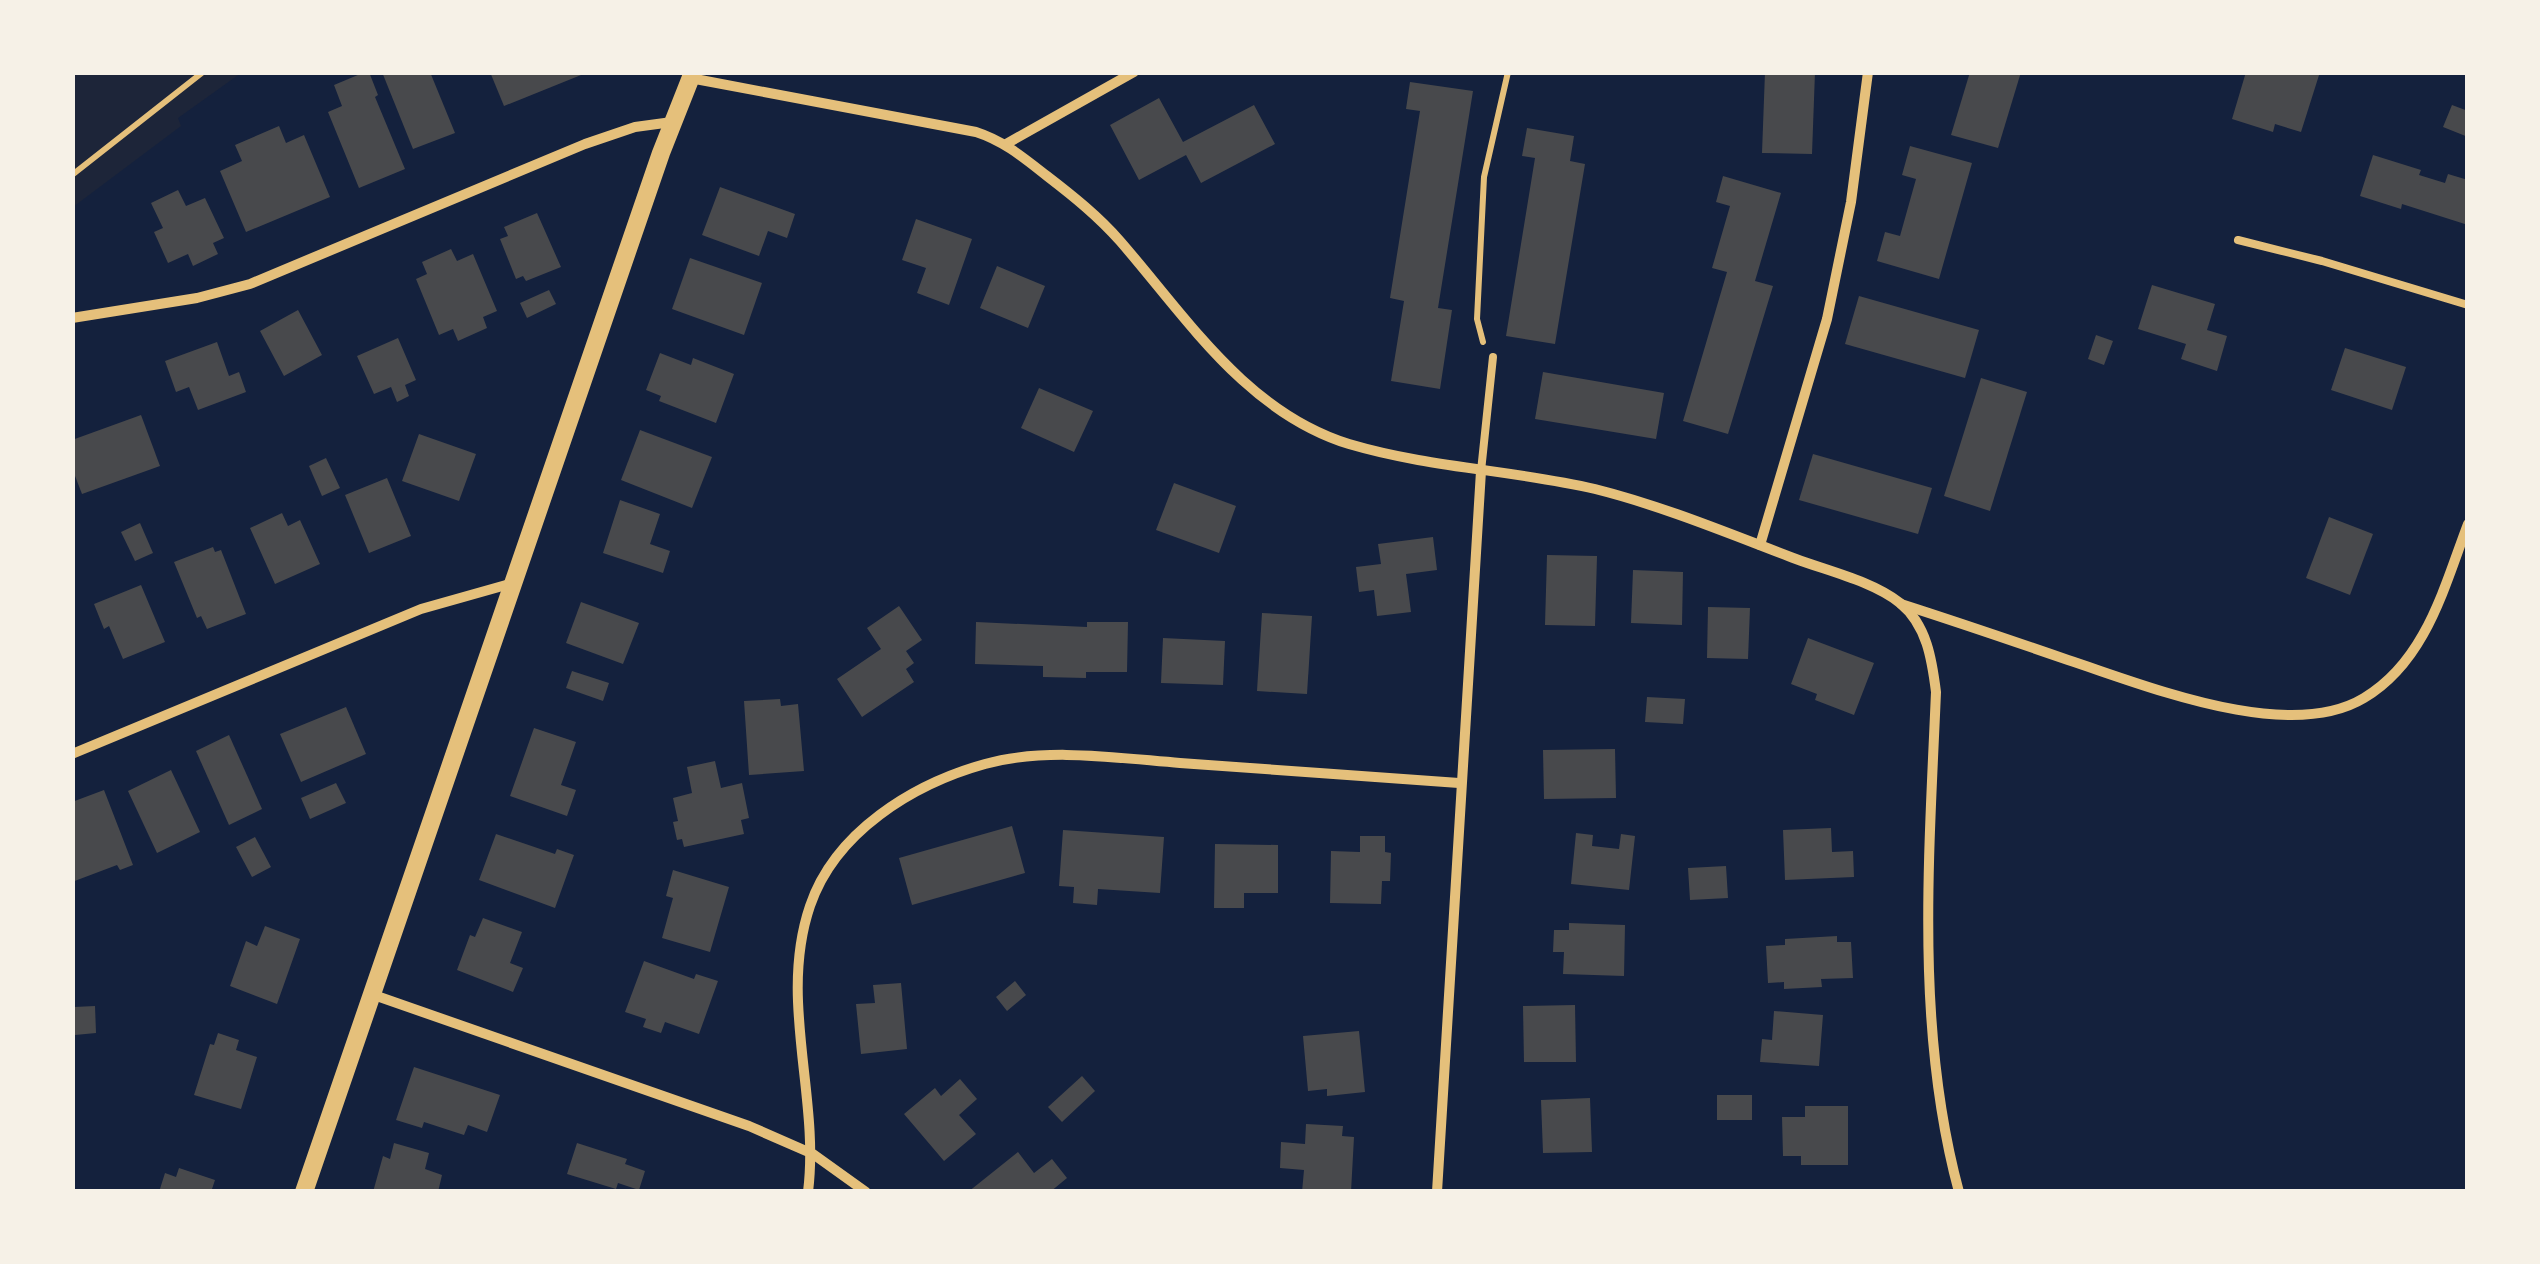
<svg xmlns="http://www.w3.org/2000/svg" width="2540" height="1264" font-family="Signika,sans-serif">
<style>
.green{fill:#1d2539}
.building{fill:#48494c}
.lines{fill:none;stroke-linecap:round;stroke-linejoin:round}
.path{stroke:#e5c07b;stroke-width:6}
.service{stroke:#e5c07b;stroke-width:8}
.minor{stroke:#e5c07b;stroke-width:10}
.tertiary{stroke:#e5c07b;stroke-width:18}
</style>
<rect width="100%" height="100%" fill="#14213d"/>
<!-- green -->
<path class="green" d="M241 73 178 118 181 126 73 207V74Z"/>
<!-- building -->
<g class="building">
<path d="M365 72H369L378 95 375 97 405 169 359 188 328 112 342 106 334 85Z"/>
<path d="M382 72H430L455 133 413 149Z"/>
<path d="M490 72H586V73L504 106Z"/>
<path d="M1765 72H1815L1812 154 1762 153Z"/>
<path d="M1970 72H2021L1998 148 1951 135Z"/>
<path d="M2246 72H2320L2301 132 2275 124 2273 132 2232 119Z"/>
<path d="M1410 82 1473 91 1438 308 1452 310 1440 389 1391 381 1404 301 1390 298 1420 111 1406 109Z"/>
<path d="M1159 98 1183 142 1254 105 1275 144 1201 183 1186 155 1139 180 1110 125Z"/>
<path d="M2452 105 2468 111V137L2443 127Z"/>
<path d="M279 126 286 143 304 135 330 197 246 232 220 171 242 161 235 145Z"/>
<path d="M1527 128 1574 136 1570 161 1585 164 1555 344 1506 336 1535 158 1522 156Z"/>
<path d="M1910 146 1972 163 1939 279 1877 261 1885 232 1900 236 1916 179 1902 175Z"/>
<path d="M2373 155 2421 170 2419 175 2445 183 2448 174 2468 180V225L2402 204 2401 209 2360 196Z"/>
<path d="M1723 176 1781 193 1755 281 1773 286 1728 434 1683 421 1727 272 1712 268 1730 206 1716 202Z"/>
<path d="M720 187 795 214 787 238 768 231 759 256 702 235Z"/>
<path d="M178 190 186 206 205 198 224 238 213 243 218 254 193 266 188 254 168 263 154 232 163 228 151 203Z"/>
<path d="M537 213 561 267 526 281 523 276 516 279 500 239 508 236 504 227Z"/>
<path d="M916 219 972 239 949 305 917 293 926 268 902 260Z"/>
<path d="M451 249 457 261 473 254 497 311 483 317 487 328 458 341 453 329 439 335 416 279 427 274 422 262Z"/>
<path d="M690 258 762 283 744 335 672 309Z"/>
<path d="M997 266 1045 286 1028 328 980 308Z"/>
<path d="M2152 285 2215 304 2207 330 2227 336 2217 371 2181 359 2186 344 2138 329Z"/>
<path d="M549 290 556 304 527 318 520 303Z"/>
<path d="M1859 296 1979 330 1965 378 1845 344Z"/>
<path d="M298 310 322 355 284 376 260 331Z"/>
<path d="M2096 335 2113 341 2104 365 2088 359Z"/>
<path d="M398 338 416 380 405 385 409 396 397 402 391 387 374 394 357 356Z"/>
<path d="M217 342 229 376 239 372 246 392 198 410 189 387 176 392 165 361Z"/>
<path d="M2345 348 2406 367 2392 410 2331 390Z"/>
<path d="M660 353 691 365 693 358 734 374 716 423 659 401 661 396 646 390Z"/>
<path d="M1543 372 1664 393 1656 439 1535 419Z"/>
<path d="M1981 378 2027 392 1990 511 1944 496Z"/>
<path d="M1039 388 1093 411 1074 452 1021 428Z"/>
<path d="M141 415 160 466 82 494 72 468V440Z"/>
<path d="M640 430 712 457 692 508 621 480Z"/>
<path d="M419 434 476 454 459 501 402 481Z"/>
<path d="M1813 454 1932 488 1918 534 1799 500Z"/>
<path d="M326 458 340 488 322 496 309 466Z"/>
<path d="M387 478 411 536 369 553 345 495Z"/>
<path d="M1174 483 1236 506 1219 553 1156 530Z"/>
<path d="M620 500 660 514 650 544 670 551 663 573 603 553Z"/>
<path d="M282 513 288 526 300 520 320 564 275 584 250 528Z"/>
<path d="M2329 517 2373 534 2350 595 2306 578Z"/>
<path d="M140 523 153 553 135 561 121 532Z"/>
<path d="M1433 537 1437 570 1406 574 1411 612 1377 616 1374 590 1359 592 1356 567 1381 564 1378 544Z"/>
<path d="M213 547 215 552 221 550 246 614 207 629 201 616 197 618 174 562Z"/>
<path d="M1547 555 1597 556 1595 626 1545 625Z"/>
<path d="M1633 570 1683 572 1682 625 1631 623Z"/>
<path d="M141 585 165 642 123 659 109 626 104 629 94 604Z"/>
<path d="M581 602 639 623 623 664 566 643Z"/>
<path d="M899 606 922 640 906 651 914 663 906 669 914 682 862 717 837 679 881 649 867 628Z"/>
<path d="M1708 607 1750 608 1748 659 1707 658Z"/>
<path d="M1262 613 1312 616 1307 694 1257 691Z"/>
<path d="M976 622 1087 627V622H1128L1127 672H1086V678L1043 677V666L975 664Z"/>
<path d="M1163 638 1225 641 1223 685 1161 683Z"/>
<path d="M1808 638 1874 663 1854 715 1815 700 1817 694 1791 684Z"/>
<path d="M572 671 609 683 603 701 566 688Z"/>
<path d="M1647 697 1685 699 1683 724 1645 722Z"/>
<path d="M780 699 781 706 798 704 804 771 749 775 744 701Z"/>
<path d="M346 707 366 754 301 782 280 734Z"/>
<path d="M534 728 576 742 561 785 576 790 567 816 510 796Z"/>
<path d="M229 735 262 809 229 825 196 751Z"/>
<path d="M1615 749 1616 798 1544 799 1543 750Z"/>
<path d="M715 761 721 788 742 783 749 818 741 820 744 834 684 847 682 839 677 840 673 822 678 821 673 798 692 793 687 767Z"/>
<path d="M171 770 200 832 157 853 128 791Z"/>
<path d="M336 783 346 803 310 819 301 798Z"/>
<path d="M104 790 133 865 120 870 117 865 72 882V802Z"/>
<path d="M1012 826 1025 873 912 905 899 858Z"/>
<path d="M1831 828 1832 852 1853 851 1854 877 1785 880 1783 830Z"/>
<path d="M1063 830 1164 837 1160 893 1098 889 1097 905 1073 903 1074 887 1059 886Z"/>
<path d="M1576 833 1593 835 1592 846 1619 849 1621 834 1635 836 1629 890 1571 884Z"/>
<path d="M496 834 555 854 557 849 574 855 555 908 479 880Z"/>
<path d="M1360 836H1385V852L1391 853 1390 881H1382L1381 904 1330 903 1331 851 1360 852Z"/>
<path d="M255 837 271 867 252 877 236 847Z"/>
<path d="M1215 844 1278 845V893H1244V908H1214Z"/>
<path d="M1726 866 1728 898 1690 900 1688 868Z"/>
<path d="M673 870 729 887 710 952 662 938 673 898 666 896Z"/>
<path d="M483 918 522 932 510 963 523 968 513 992 457 970 470 935 475 937Z"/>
<path d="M1569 923 1625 925 1624 976 1563 974 1564 952H1553L1554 930H1569Z"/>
<path d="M265 926 300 939 277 1004 230 986 246 941 257 946Z"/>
<path d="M1837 936V942H1851L1853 978 1821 979 1822 987 1784 989V982L1768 983 1766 946 1785 945V939Z"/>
<path d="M644 961 694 979 696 974 718 981 699 1034 665 1022 661 1033 643 1027 646 1019 625 1012Z"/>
<path d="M1015 981 1026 995 1007 1011 996 997Z"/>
<path d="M901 983 907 1049 861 1054 856 1004 875 1003 873 985Z"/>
<path d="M1575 1005 1576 1062H1524L1523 1006Z"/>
<path d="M95 1006 96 1033 75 1035 74 1007Z"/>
<path d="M1774 1011 1823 1015 1819 1066 1760 1062 1762 1039 1772 1040Z"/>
<path d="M1359 1031 1365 1092 1327 1096V1089L1308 1091 1303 1036Z"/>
<path d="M218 1033 239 1040 236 1050 257 1057 241 1109 194 1095 210 1044 214 1045Z"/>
<path d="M414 1067 500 1095 487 1132 468 1125 464 1135 424 1122 422 1128 396 1120Z"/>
<path d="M1082 1076 1095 1091 1062 1122 1048 1107Z"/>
<path d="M960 1079 977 1099 959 1115 976 1134 944 1161 904 1114 935 1088 941 1096Z"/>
<rect x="1717" y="1095" width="35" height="25"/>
<path d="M1590 1098 1592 1152 1543 1153 1541 1100Z"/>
<path d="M1805 1106H1848V1165H1801V1156H1783L1782 1117H1805Z"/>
<path d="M1306 1124 1343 1126 1342 1136 1354 1137 1351 1192H1302L1304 1170 1280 1168 1281 1142 1305 1144Z"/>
<path d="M394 1143 429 1153 425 1169 442 1175 438 1192H373L383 1156 390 1159Z"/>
<path d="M577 1143 627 1159 625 1164 645 1171 639 1190 618 1183 616 1189 567 1174Z"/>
<path d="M1018 1152 1034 1173 1052 1159 1067 1178 1050 1192H968Z"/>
<path d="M179 1168 215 1180 211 1192H159L165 1173 176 1177Z"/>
</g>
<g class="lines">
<!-- path -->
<g class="path">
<path d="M72 175 203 72"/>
<path d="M1483 342 1477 319 1484 177 1508 72"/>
</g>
<!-- service -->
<g class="service">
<path d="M2238 240 2322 261 2468 305"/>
<path d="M1481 471 1493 357"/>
</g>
<!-- minor -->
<g class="minor">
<path d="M690 78 976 132C1004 141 1024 158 1047 176 1073 196 1098 216 1120 241 1187 318 1246 412 1349 444 1430 468 1513 470 1595 489 1663 506 1730 534 1796 559 1828 571 1872 581 1900 603 1927 625 1932 660 1936 692 1929 858 1915 1030 1959 1192"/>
<path d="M1006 144 1134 72"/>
<path d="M72 318 197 298 250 284 585 144 635 127 672 122"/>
<path d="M1760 545 1827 319 1851 202 1868 72"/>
<path d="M1901 604C1957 622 2013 641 2068 660 2145 685 2288 744 2364 698 2426 661 2444 587 2468 524"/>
<path d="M72 754 421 609 513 583"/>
<path d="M371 994 749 1126 813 1154 866 1192"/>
<path d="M808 1192C820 1097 778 1000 810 906 835 832 913 784 985 764 1046 747 1118 758 1180 763 1273 770 1366 776 1459 783"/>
<path d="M1437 1192 1481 471"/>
</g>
<!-- tertiary -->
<path class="tertiary" d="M304 1192 661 153 693 72"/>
</g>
<!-- border -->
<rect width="2540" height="1264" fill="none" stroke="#f6f1e7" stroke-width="150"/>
</svg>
